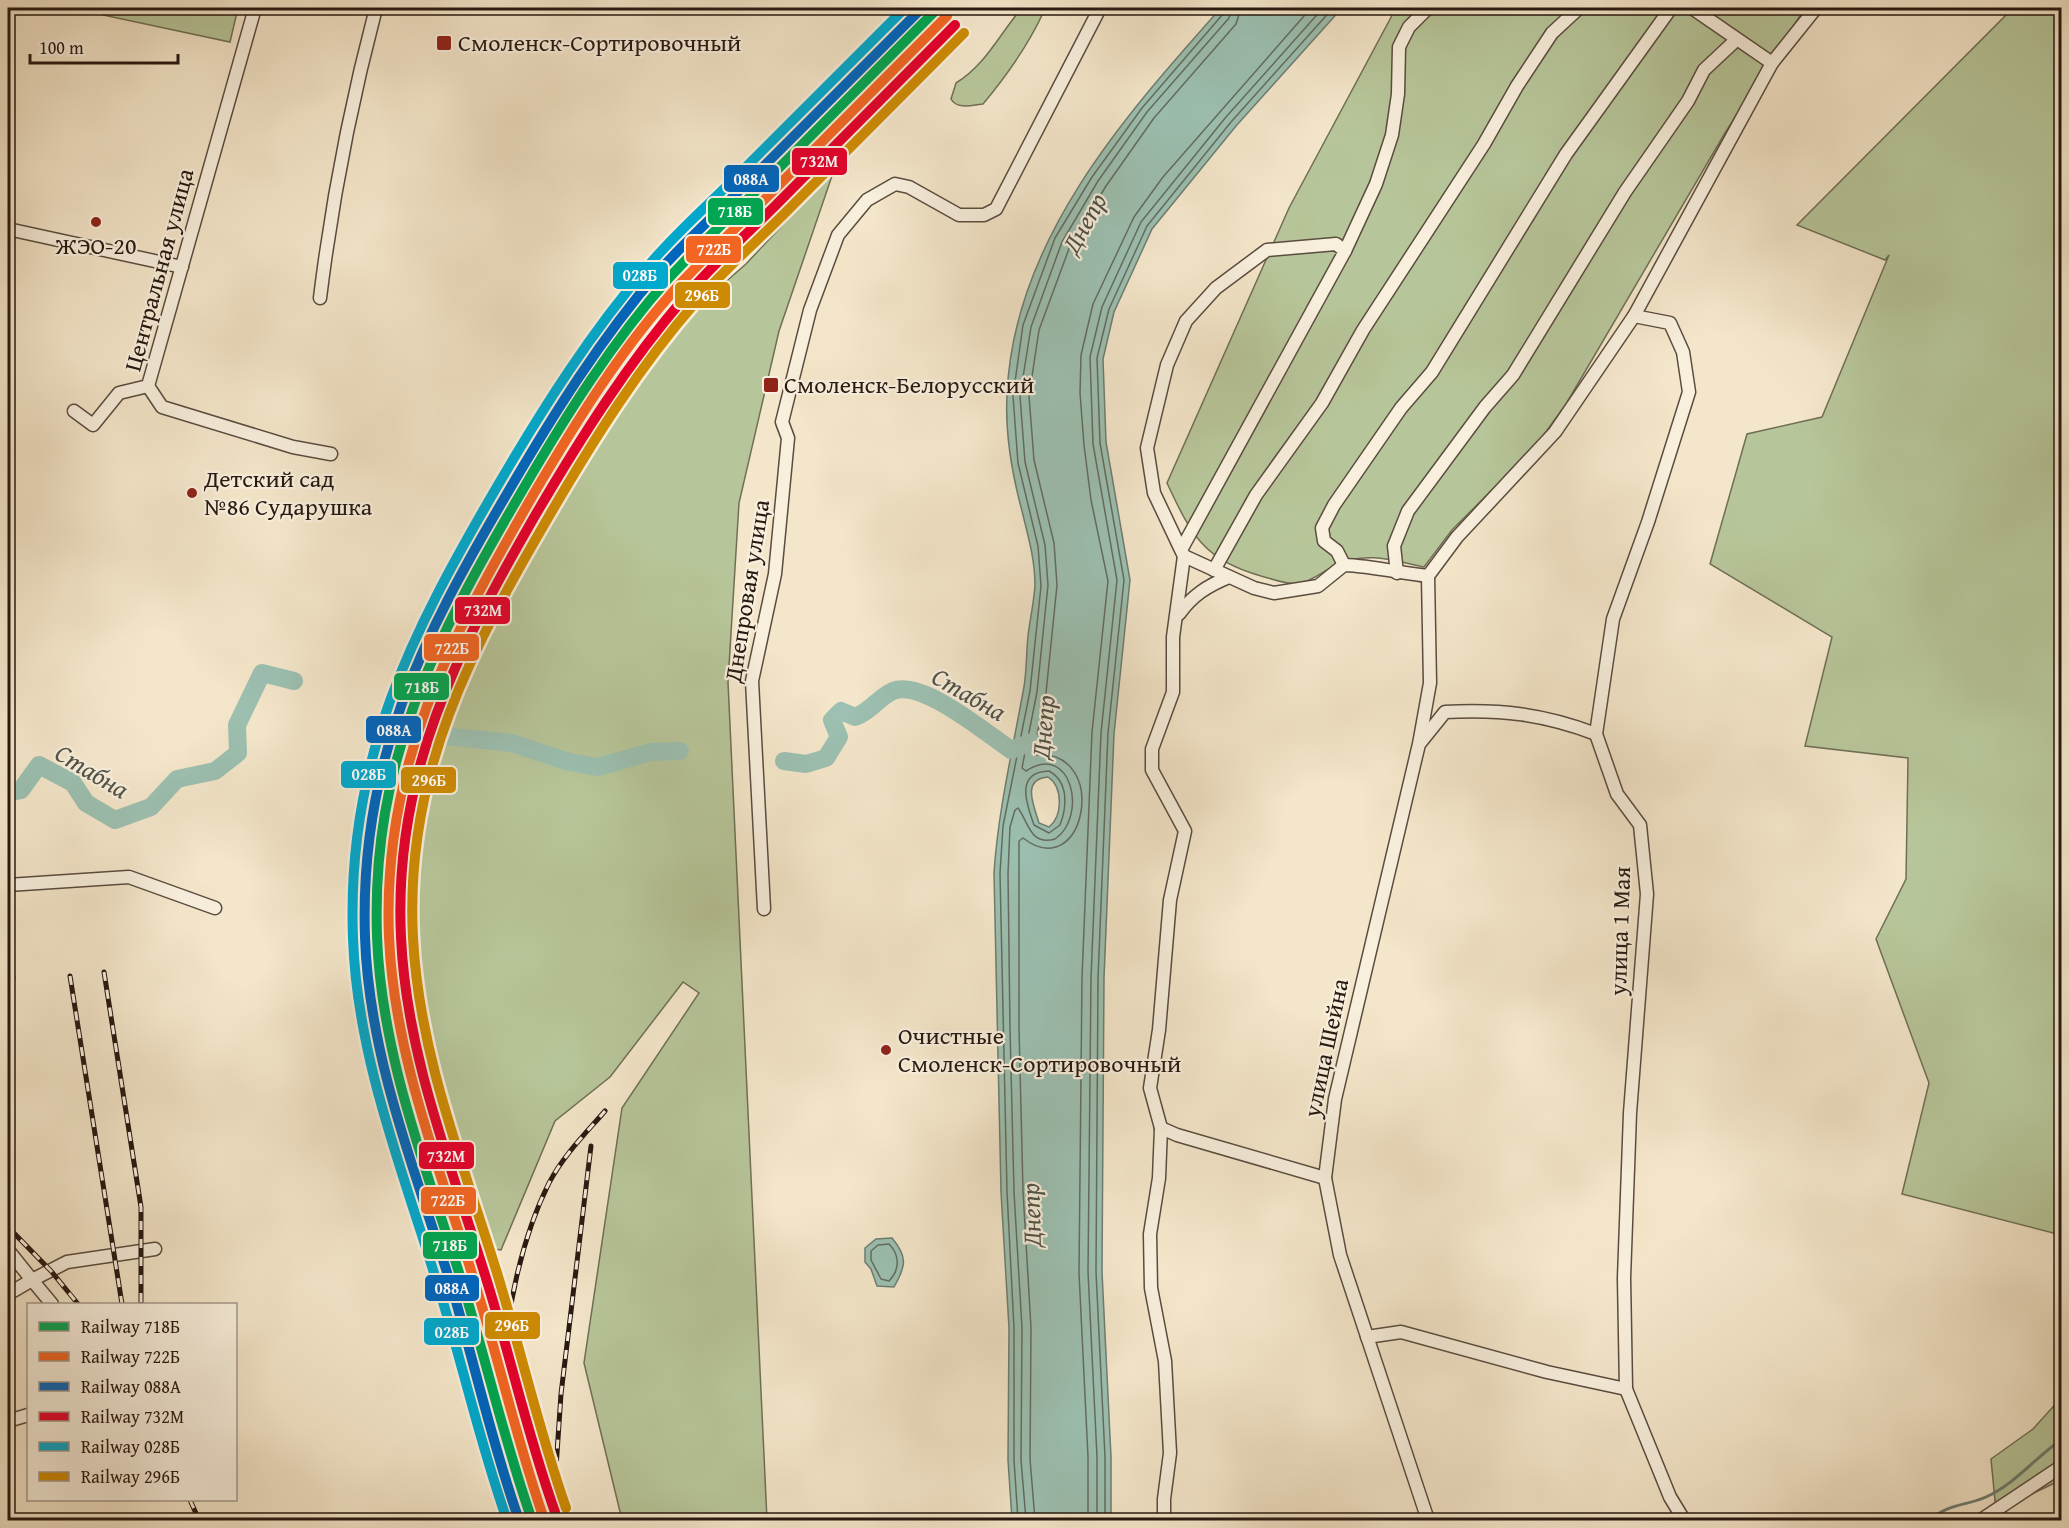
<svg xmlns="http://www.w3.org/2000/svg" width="2069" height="1528" font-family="'Gentium Book Plus',serif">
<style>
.green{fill:#b7c69a;stroke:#6f6f56;stroke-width:1.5}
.water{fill:#9cc0b1;stroke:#6d7d71;stroke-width:1.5;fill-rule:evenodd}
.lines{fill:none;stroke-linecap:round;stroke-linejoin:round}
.shore{stroke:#626c61;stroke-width:1.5}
.stream{stroke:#6d7d71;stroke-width:3}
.river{stroke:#9cc0b1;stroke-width:18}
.minor-casing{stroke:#5a4c3f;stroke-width:15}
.minor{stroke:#f8efdd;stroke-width:12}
.rail-casing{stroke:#271811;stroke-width:5}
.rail{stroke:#f8efdd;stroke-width:3;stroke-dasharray:9;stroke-linecap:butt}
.rail-1-casing{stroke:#f8efdd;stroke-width:15}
.rail-2-casing{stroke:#f8efdd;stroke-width:15}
.rail-3-casing{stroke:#f8efdd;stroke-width:15}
.rail-4-casing{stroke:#f8efdd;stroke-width:15}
.rail-5-casing{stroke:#f8efdd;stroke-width:15}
.rail-6-casing{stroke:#f8efdd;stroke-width:15}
.rail-1{stroke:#00a651;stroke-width:10}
.rail-2{stroke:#f26522;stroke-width:10}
.rail-3{stroke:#0065bd;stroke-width:10}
.rail-4{stroke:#e4002b;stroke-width:10}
.rail-5{stroke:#00a9ce;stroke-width:10}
.rail-6{stroke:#cd8a03;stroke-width:10}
.poi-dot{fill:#8f2418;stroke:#f8efdd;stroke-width:2}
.labels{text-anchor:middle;stroke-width:4.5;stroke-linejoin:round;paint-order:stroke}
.poi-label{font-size:24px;fill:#271811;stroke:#f8efdd;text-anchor:start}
.street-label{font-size:24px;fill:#271811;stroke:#f8efdd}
.water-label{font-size:26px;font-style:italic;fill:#505349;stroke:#f8efdd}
.line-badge{stroke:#f8efdd;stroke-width:2}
.badge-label{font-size:16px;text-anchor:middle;font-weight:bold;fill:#fff}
</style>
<rect width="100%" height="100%" fill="#f4e6ca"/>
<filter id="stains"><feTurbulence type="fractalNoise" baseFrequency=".00333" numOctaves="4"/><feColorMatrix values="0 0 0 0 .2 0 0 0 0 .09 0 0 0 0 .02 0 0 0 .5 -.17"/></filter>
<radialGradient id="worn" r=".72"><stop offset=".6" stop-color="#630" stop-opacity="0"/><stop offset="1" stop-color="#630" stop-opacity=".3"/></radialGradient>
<!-- green -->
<g class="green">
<path d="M105 8H238L230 42 103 15Z"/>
<path d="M1022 8H1043L1044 11C1028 46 1008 74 983 104 973 105 957 110 951 99L956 83C986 65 1000 33 1022 8Z"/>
<path d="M1396 8H1805L1725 133 1566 404 1535 447 1452 530 1424 567C1396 561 1366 551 1338 564 1326 569 1310 583 1297 584 1285 584 1272 579 1261 576 1203 560 1191 534 1167 483L1289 208Z"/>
<path d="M2002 8H2062L2061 1235 1902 1194 1929 1083 1876 939 1906 879 1908 758 1805 746 1832 637 1710 564 1747 434 1822 417 1889 255 1885 260 1797 225 2008 13Z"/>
<path d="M834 170 779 331 739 503 728 682 767 1520H622L584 1363 622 1108 699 993 683 982 610 1077 555 1121 501 1250 481 1247 439 1189 416 1116 385 949 382 910 394 807 404 756 427 686 524 502 580 452 638 358 746 264Z"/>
<path d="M2061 1398V1480L1996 1511 1991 1459 2033 1429Z"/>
</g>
<!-- water -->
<g class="water">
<path d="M1221 8H1342L1236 126 1152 229 1114 312 1103 359 1106 442 1130 580 1114 734 1104 978 1102 1272 1111 1457V1520H1012L1008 1460 1009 1328 1001 1192 994 873C998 812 1012 753 1023 692 1027 674 1026 655 1028 636 1030 619 1034 602 1035 585 1035 559 1028 536 1022 511 1012 474 1005 433 1007 395 1013 241 1124 117 1221 8ZM1048 777C1063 787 1063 816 1049 827L1039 823C1034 806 1021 779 1048 777Z"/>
<path d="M892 1238C908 1257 906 1266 894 1287L877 1286 871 1269 865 1262V1248L876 1239Z"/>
</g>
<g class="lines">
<!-- shore -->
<g class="shore">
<path d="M1049 771C1069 782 1067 807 1060 825L1049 833 1034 825C1027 805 1014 772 1049 771Z"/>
<path d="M889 1244C900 1255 900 1270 889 1281L881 1279 871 1260V1251L878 1245Z"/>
<path d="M1018 1520 1014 1460V1328L1007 1192 1000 873 1003 826 1030 691 1041 586 1038 546 1018 463 1013 396 1023 325 1055 238 1092 177 1142 108 1223 14 1225 8"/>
<path d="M1026 1520 1021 1460 1022 1328 1014 1192 1010 1029 1008 873 1010 827 1015 810 1018 808C1029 823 1030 846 1055 839 1088 817 1072 741 1026 771L1022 768 1037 692 1048 585 1045 545 1025 462 1020 396 1031 327 1062 242 1098 181 1147 112 1229 18 1232 8"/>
<path d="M1035 1520 1030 1459 1031 1328 1023 1191 1019 1028V841L1023 838C1085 886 1111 749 1036 755L1033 753 1046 693 1057 585 1054 543 1034 460 1029 396 1039 330 1070 246 1106 186 1154 118 1236 24 1241 8"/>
<path d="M1088 1520V1457L1079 1273 1082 978 1092 732 1108 581 1091 500 1084 445 1080 393 1081 355 1093 304 1134 217 1163 177 1311 8"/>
<path d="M1097 1520V1457L1088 1272 1091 978 1101 733 1117 580 1093 444 1090 357 1102 307 1141 222 1226 117 1323 8"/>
<path d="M1105 1520V1457L1096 1272 1098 978 1108 733 1124 580 1100 443 1097 358 1109 309 1147 226 1231 122 1333 8"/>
</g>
<!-- stream -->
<path class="stream" d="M1930 1520C1949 1503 1966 1506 1986 1497 2015 1484 2036 1457 2062 1439"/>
<!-- river -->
<g class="river">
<path d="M424 734 512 743 569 762 598 767 651 752 680 751"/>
<path d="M784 761 806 764 826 758 839 737 832 720 841 711 855 717C870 712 879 697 893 691 922 679 986 733 1011 750L1032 742"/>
<path d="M8 792 21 790 39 765 73 783 86 803 115 820 151 807 177 779 215 771 238 753 237 725 262 673 294 681"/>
</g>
<defs>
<g id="minor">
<path d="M1692 8 1772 63"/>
<path d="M8 229 182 267"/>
<path d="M1345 251 1376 184 1392 135 1398 94 1399 47 1409 27 1428 8"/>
<path d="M320 298C332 200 351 103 376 8"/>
<path d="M1634 316 1670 323 1683 352 1689 392 1648 522 1613 619 1596 734 1617 794 1640 825 1647 894 1630 1113 1624 1278 1626 1389 1670 1497 1684 1520"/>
<path d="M148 386 255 8"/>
<path d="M148 386 162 407 293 447 331 454"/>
<path d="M74 411 93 425 119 393 148 386"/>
<path d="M1181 550 1345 251 1336 244 1267 250 1216 288 1186 321 1167 365 1147 448 1154 493 1181 550 1184 556 1254 588 1274 593 1318 586 1344 565C1373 566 1400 573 1428 576"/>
<path d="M1344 565 1337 551 1324 541 1322 528 1334 505 1401 408 1432 372 1566 154 1671 8"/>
<path d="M1214 570 1256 495 1322 403 1363 330 1484 144 1517 86 1552 33 1579 8"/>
<path d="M1397 573 1394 546 1408 511 1485 407 1513 375 1625 192 1688 101 1704 70 1736 40"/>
<path d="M1428 576 1457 537 1555 432 1634 316 1772 63 1816 8"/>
<path d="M1179 614C1193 595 1207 586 1229 577"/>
<path d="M1420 743 1445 712C1500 709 1544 714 1596 734"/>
<path d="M8 885 129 877 215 908"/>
<path d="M764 909 752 681 775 574 788 438 782 422 810 310 838 235 867 200 895 184 909 187 959 215H984L996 209 1100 8"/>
<path d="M8 977V978"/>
<path d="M1161 1128 1177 1135 1325 1178"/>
<path d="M8 1250 32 1280 8 1294"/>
<path d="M52 1304 32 1280 67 1262 155 1249"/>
<path d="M1367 1337 1401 1332 1547 1372 1626 1389"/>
<path d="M8 1421 28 1415"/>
<path d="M1164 1520V1499L1170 1453 1165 1361 1151 1288 1150 1234 1159 1178 1161 1128 1150 1088 1159 1030 1170 900 1185 831 1152 770V749L1173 692V637L1184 556"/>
<path d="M1428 1520 1340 1255 1325 1178 1335 1099 1419 744 1430 683 1428 576"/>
<path d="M1981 1520 2062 1466"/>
</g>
</defs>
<!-- minor casing -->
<use href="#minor" class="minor-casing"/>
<!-- minor -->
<use href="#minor" class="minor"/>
<defs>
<g id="rail">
<path d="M104 972 141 1207V1304"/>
<path d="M70 976 122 1304"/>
<path d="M8 1227 51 1271 78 1304"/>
<path d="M518 1452C513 1426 507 1401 506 1375 503 1317 523 1235 549 1183 563 1156 585 1134 605 1111"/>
<path d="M190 1500 199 1520"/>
<path d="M563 1520 556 1468 561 1394 591 1146"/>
</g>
</defs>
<!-- rail casing -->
<use href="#rail" class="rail-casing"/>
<!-- rail -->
<use href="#rail" class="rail"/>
<defs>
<path id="rail-1" d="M532 1520C504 1441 486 1359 461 1279 426 1168 381 1054 377 936 371 760 436 638 522 491 565 417 612 342 669 278 698 246 731 216 761 186 820 126 879 67 938 8"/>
<path id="rail-2" d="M543 1516C516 1438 498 1356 473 1277 439 1166 394 1054 389 937 382 765 450 639 533 495 576 422 622 347 680 284 709 253 741 223 771 193 829 134 888 75 947 16"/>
<path id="rail-3" d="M519 1520C492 1444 475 1365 452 1288 416 1173 369 1058 365 937 359 761 422 638 508 492 553 415 601 338 659 271 686 241 716 214 745 185 804 126 863 67 922 8"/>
<path id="rail-4" d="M555 1512C527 1434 510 1354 485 1275 451 1165 406 1054 401 937 393 774 457 651 536 514 580 439 628 363 685 297 712 265 745 236 775 206 835 146 895 85 955 25"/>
<path id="rail-5" d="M507 1520C480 1444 463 1365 439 1289 404 1174 357 1059 353 938 346 759 411 634 498 485 543 408 591 332 649 265 675 234 706 207 734 179 791 122 848 65 905 8"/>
<path id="rail-6" d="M566 1508C539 1431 521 1351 497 1273 463 1163 419 1054 413 938 404 773 472 648 552 511 594 439 640 366 695 303 723 271 755 243 785 213 844 153 904 93 964 33"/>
</defs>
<!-- rail-1 casing -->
<use href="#rail-1" class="rail-1-casing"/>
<!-- rail-2 casing -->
<use href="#rail-2" class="rail-2-casing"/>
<!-- rail-3 casing -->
<use href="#rail-3" class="rail-3-casing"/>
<!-- rail-4 casing -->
<use href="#rail-4" class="rail-4-casing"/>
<!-- rail-5 casing -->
<use href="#rail-5" class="rail-5-casing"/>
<!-- rail-6 casing -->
<use href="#rail-6" class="rail-6-casing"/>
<!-- rail-1 -->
<use href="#rail-1" class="rail-1"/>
<!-- rail-2 -->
<use href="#rail-2" class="rail-2"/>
<!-- rail-3 -->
<use href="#rail-3" class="rail-3"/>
<!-- rail-4 -->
<use href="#rail-4" class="rail-4"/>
<!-- rail-5 -->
<use href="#rail-5" class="rail-5"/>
<!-- rail-6 -->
<use href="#rail-6" class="rail-6"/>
</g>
<!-- markers -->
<g class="poi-dot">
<rect x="436" y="35" width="16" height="16" rx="3"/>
<circle cx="96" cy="222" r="6"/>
<rect x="763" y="377" width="16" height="16" rx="3"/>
<circle cx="192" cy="493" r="6"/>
<circle cx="886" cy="1050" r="6"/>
</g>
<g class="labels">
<!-- poi labels -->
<g class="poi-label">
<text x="458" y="51">Смоленск-Сортировочный</text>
<text x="96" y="254" text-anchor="middle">ЖЭО-20</text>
<text x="784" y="393">Смоленск-Белорусский</text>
<text x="204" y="487">Детский сад<tspan x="204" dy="28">№86 Сударушка</tspan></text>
<text x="898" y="1044">Очистные<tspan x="898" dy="28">Смоленск-Сортировочный</tspan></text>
</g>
<!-- street labels -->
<g class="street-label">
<text transform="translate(159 270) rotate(-75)" y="8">Центральная улица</text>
<text transform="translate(747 591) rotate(-81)" y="8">Днепровая улица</text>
<text transform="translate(1620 931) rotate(-88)" y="8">улица 1 Мая</text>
<text transform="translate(1326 1048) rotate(-78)" y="8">улица Шейна</text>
</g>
<!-- water labels -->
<g class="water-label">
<text transform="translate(1084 223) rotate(-61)" y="9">Днепр</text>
<text transform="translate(969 694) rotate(30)" y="9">Стабна</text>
<text transform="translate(1043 727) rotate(-85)" y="9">Днепр</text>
<text transform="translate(92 771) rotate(31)" y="9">Стабна</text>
<text transform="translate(1031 1215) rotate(-92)" y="9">Днепр</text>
</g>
</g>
<g class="line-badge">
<rect x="791" y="147" width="57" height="29" rx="6" fill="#e4002b"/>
<rect x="723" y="164" width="57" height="29" rx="6" fill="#0065bd"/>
<rect x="707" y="197" width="57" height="29" rx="6" fill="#00a651"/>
<rect x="685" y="235" width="57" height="29" rx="6" fill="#f26522"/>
<rect x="612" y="261" width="57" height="29" rx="6" fill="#00a9ce"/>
<rect x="674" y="281" width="57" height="28" rx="6" fill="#cd8a03"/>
<rect x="454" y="596" width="57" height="29" rx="6" fill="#e4002b"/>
<rect x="423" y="633" width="57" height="29" rx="6" fill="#f26522"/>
<rect x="393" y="672" width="57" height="29" rx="6" fill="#00a651"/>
<rect x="365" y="715" width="57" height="29" rx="6" fill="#0065bd"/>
<rect x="340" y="760" width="57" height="29" rx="6" fill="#00a9ce"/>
<rect x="400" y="766" width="57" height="28" rx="6" fill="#cd8a03"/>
<rect x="418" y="1141" width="57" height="29" rx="6" fill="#e4002b"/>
<rect x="420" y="1186" width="57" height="29" rx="6" fill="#f26522"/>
<rect x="422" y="1231" width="56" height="29" rx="6" fill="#00a651"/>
<rect x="424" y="1274" width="56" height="28" rx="6" fill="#0065bd"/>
<rect x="484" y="1311" width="57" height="29" rx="6" fill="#cd8a03"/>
<rect x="423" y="1317" width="57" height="29" rx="6" fill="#00a9ce"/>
</g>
<g class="badge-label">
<text x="819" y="167">732М</text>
<text x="751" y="185">088А</text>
<text x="735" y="217">718Б</text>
<text x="714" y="255">722Б</text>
<text x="640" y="281">028Б</text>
<text x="702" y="301">296Б</text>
<text x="483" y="616">732М</text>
<text x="452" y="654">722Б</text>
<text x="422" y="693">718Б</text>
<text x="394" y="736">088А</text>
<text x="369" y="780">028Б</text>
<text x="429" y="786">296Б</text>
<text x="446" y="1162">732М</text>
<text x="448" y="1206">722Б</text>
<text x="450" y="1251">718Б</text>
<text x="452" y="1294">088А</text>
<text x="512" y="1331">296Б</text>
<text x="452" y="1338">028Б</text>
</g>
<!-- margin -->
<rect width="2069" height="1528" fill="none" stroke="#f4e6ca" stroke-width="30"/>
<rect x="9" y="9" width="2051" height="1510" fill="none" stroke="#271811" stroke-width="3"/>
<rect x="15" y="15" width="2039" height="1498" fill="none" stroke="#271811" stroke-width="1.5"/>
<!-- legend -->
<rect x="27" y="1303" width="210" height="198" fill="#f8efdd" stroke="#a4998b" stroke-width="1.5"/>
<rect x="39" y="1322" width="30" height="9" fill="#00a651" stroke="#a4998b" stroke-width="1.5"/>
<text x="81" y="1333" font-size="18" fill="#271811">Railway 718Б</text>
<rect x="39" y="1352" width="30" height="9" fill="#f26522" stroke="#a4998b" stroke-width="1.5"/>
<text x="81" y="1363" font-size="18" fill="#271811">Railway 722Б</text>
<rect x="39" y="1382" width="30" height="9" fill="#0065bd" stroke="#a4998b" stroke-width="1.5"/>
<text x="81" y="1393" font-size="18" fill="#271811">Railway 088А</text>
<rect x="39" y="1412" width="30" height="9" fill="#e4002b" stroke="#a4998b" stroke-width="1.5"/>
<text x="81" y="1423" font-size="18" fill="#271811">Railway 732М</text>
<rect x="39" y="1442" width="30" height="9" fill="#00a9ce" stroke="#a4998b" stroke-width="1.5"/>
<text x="81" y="1453" font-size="18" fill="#271811">Railway 028Б</text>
<rect x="39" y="1472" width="30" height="9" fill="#cd8a03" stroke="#a4998b" stroke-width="1.5"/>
<text x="81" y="1483" font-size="18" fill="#271811">Railway 296Б</text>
<!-- scale -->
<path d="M30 54v9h148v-9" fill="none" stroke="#271811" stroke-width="3"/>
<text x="39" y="54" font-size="18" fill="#271811" stroke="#f8efdd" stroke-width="4.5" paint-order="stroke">100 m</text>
<rect width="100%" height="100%" filter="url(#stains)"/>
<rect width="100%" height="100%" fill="url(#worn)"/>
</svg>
